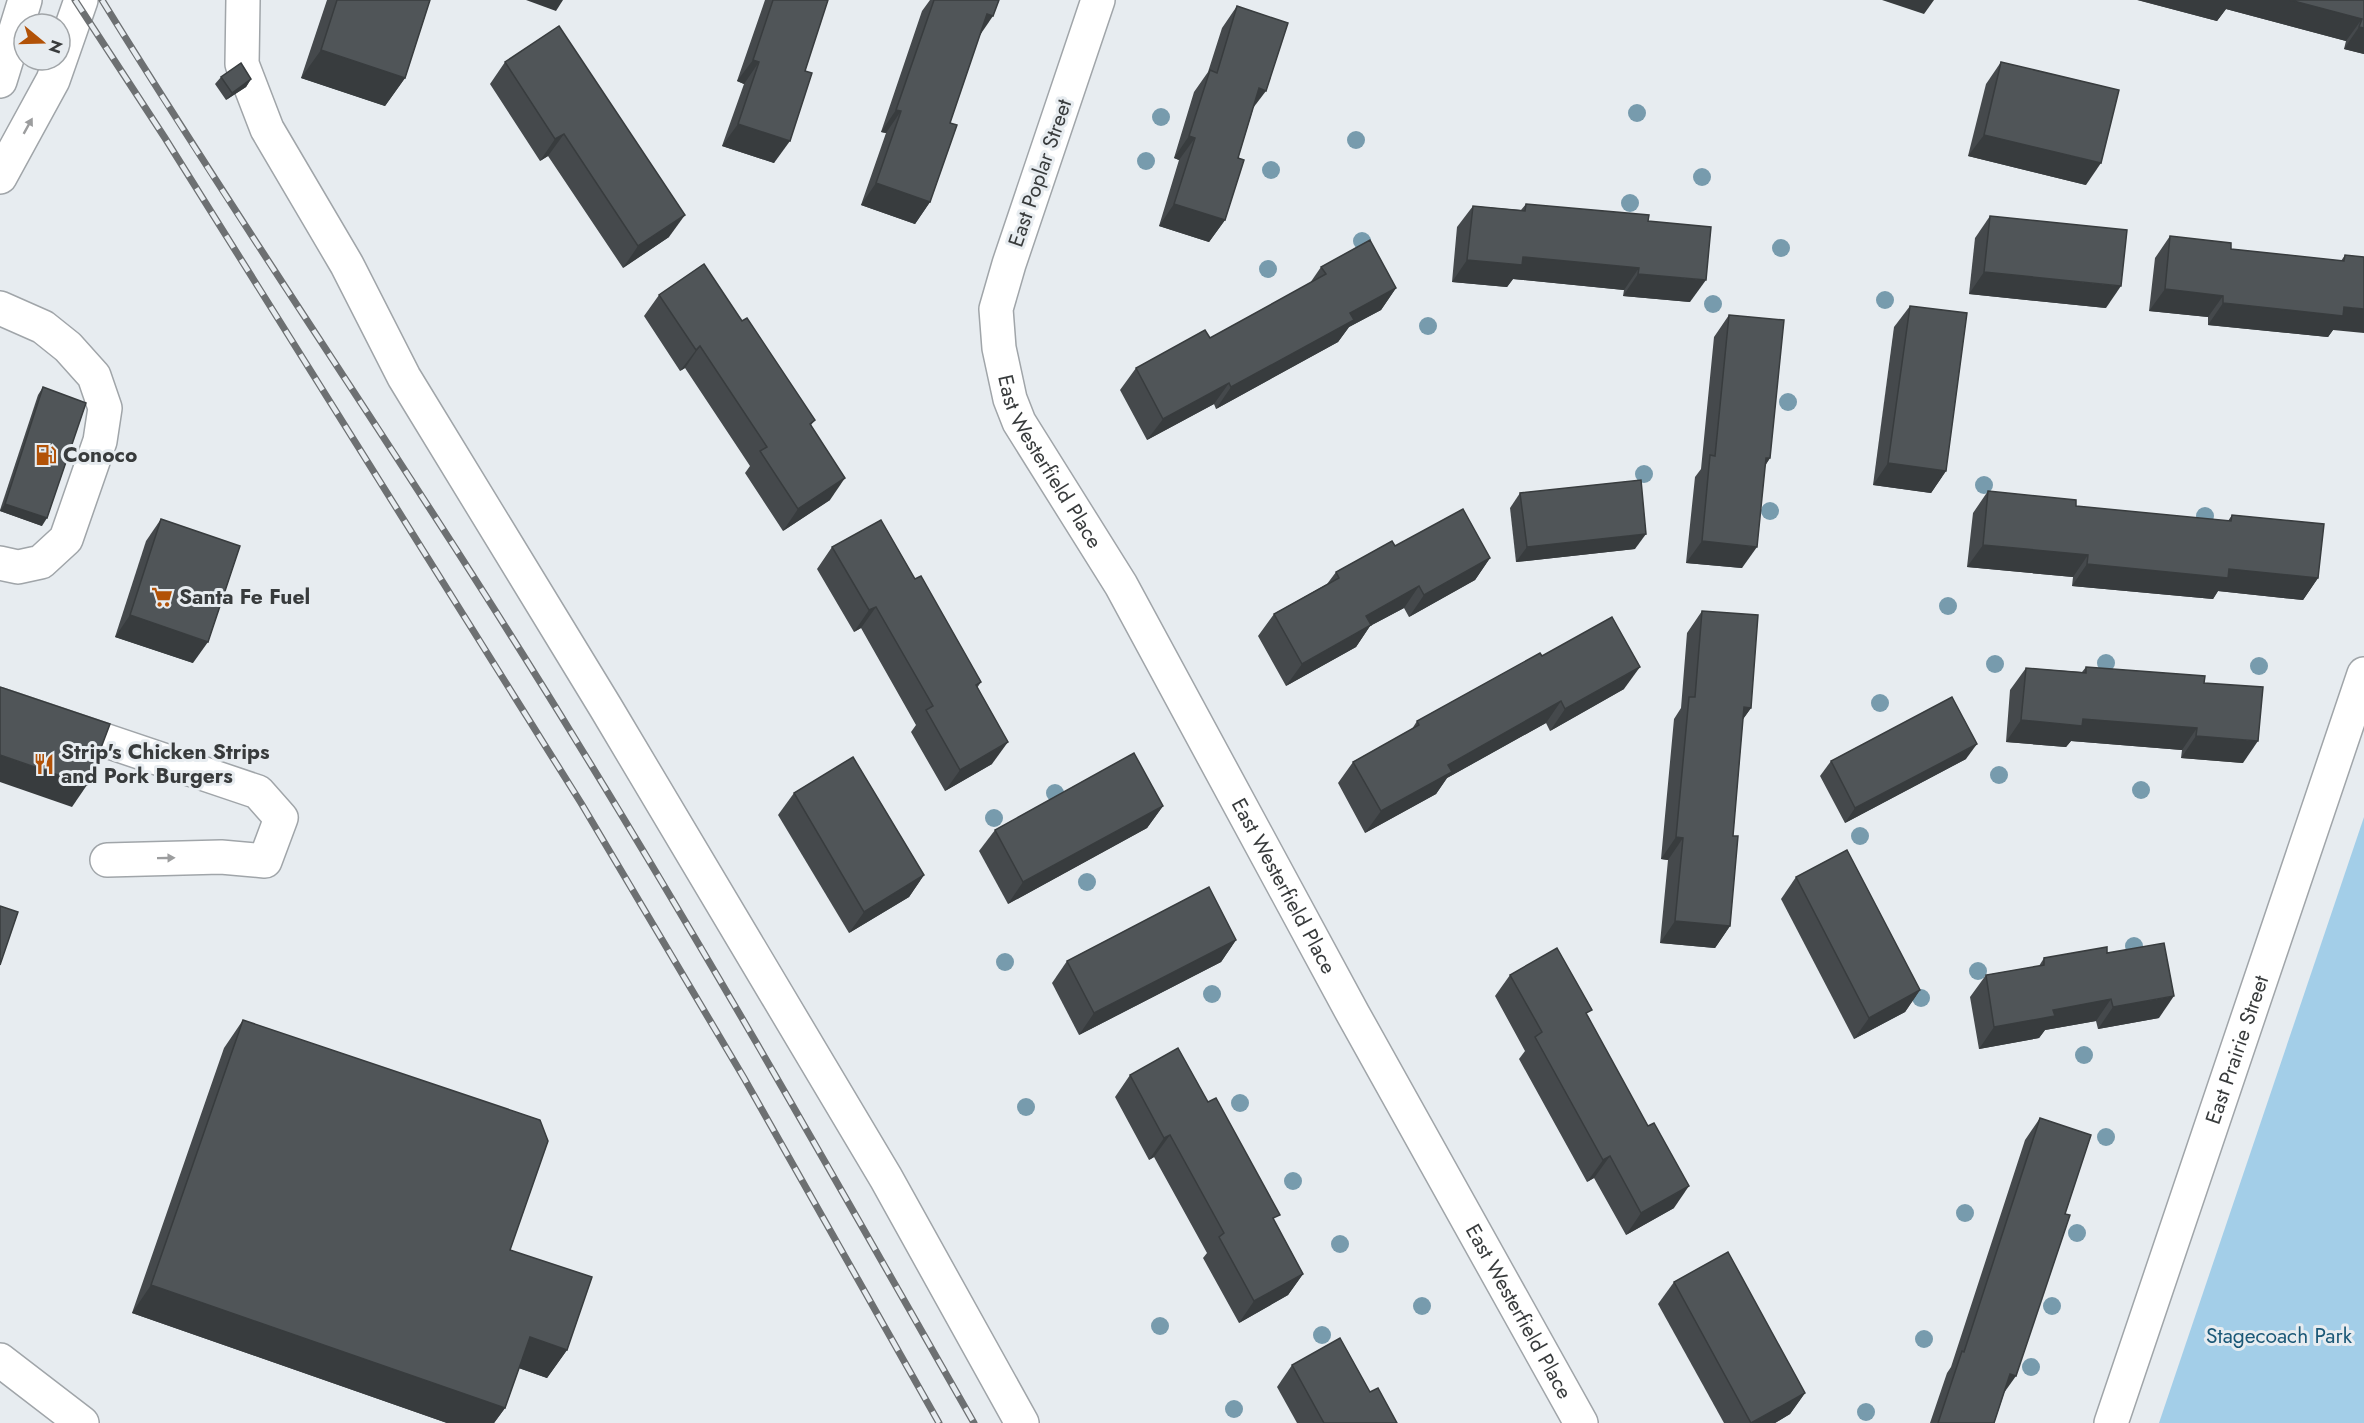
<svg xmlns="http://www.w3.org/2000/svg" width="2364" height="1423" font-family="Jost,sans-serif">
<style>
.green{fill:#a3cee8}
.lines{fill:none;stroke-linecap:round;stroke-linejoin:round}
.minor-casing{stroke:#a0a5a9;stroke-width:36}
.major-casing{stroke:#a0a5a9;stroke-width:36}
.minor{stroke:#fff;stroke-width:33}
.major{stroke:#fff;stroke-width:33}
.rail-casing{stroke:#6d7072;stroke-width:7}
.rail{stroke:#e7ecf0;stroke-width:4.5;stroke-dasharray:14;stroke-linecap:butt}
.tree{fill:#779bad}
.wall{fill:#45494c}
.shaded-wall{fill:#383c3e}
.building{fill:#505558;stroke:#383c3e;stroke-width:1.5}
.oneway{fill:#9c9d9e}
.labels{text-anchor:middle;stroke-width:6;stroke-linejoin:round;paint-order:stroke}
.street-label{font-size:21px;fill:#383b3c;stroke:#e7ecf0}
.poi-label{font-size:21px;font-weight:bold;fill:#383b3c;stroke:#e7ecf0;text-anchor:start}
.park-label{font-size:21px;fill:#1b5877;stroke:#e7ecf0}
</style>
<rect width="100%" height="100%" fill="#e7ecf0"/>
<!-- green -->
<path class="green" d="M2364 817V1423H2159Z"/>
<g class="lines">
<defs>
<g id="minor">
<path d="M243 0 242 64 267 129 347 265 404 377 606 708 886 1178 1022 1423"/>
<path id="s1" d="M1098 0 1009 264 996 309 999 348 1010 399 1019 422 1121 585 1353 1014 1581 1423"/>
<path d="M0 308 43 327 68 347 94 376 105 408 100 441 66 539 41 562 18 567 0 563"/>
<path d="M0 705 258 792 281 818 265 861 221 857 107 860"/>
<path d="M0 1360 82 1423"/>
<path id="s2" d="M2111 1423 2364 674"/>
</g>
<g id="major">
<path d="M0 81 25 0"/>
<path d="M0 177 53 80 81 0"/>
</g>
</defs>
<!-- minor casing -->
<use href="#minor" class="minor-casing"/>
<!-- major casing -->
<use href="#major" class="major-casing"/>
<!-- minor -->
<use href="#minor" class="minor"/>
<!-- major -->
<use href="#major" class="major"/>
<defs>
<g id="rail">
<path d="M75 0 165 138 581 803 744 1078 939 1423"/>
<path d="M102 0C256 250 424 491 577 742 715 966 844 1195 974 1423"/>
</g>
</defs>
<!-- rail casing -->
<use href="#rail" class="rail-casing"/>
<!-- rail -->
<use href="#rail" class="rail"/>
</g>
<!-- trees -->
<g class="tree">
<circle cx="1637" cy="113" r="9"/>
<circle cx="1161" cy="117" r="9"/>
<circle cx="1356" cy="140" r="9"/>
<circle cx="1146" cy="161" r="9"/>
<circle cx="1271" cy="170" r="9"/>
<circle cx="1702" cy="177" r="9"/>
<circle cx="1630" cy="203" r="9"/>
<circle cx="1362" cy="241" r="9"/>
<circle cx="1781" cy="248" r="9"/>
<circle cx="1268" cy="269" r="9"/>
<circle cx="1885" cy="300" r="9"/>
<circle cx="1713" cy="304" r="9"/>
<circle cx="1428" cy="326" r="9"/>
<circle cx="1788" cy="402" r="9"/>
<circle cx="1644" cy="474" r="9"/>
<circle cx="1984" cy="485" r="9"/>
<circle cx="1770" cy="511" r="9"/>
<circle cx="2205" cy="516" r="9"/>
<circle cx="1948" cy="606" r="9"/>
<circle cx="2106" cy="663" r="9"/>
<circle cx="1995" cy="664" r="9"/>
<circle cx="2259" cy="666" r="9"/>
<circle cx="1880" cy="703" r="9"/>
<circle cx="1999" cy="775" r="9"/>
<circle cx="2141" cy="790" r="9"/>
<circle cx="1055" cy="793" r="9"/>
<circle cx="994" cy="818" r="9"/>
<circle cx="1860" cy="836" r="9"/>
<circle cx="1087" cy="882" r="9"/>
<circle cx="2134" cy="946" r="9"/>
<circle cx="1005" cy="962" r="9"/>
<circle cx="1978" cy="971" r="9"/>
<circle cx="1212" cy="994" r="9"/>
<circle cx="1921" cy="998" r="9"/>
<circle cx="2084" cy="1055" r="9"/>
<circle cx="1240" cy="1103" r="9"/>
<circle cx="1026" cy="1107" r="9"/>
<circle cx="2106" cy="1137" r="9"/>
<circle cx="1293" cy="1181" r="9"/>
<circle cx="1965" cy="1213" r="9"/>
<circle cx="2077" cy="1233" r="9"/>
<circle cx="1340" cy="1244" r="9"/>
<circle cx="1422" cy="1306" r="9"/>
<circle cx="2052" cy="1306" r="9"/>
<circle cx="1160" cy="1326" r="9"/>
<circle cx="1322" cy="1335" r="9"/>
<circle cx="1924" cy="1339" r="9"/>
<circle cx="2031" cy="1367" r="9"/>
<circle cx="1234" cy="1409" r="9"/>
<circle cx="1866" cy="1412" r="9"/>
</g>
<!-- wall -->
<g class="wall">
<path d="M327 0H430L405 78 385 106 301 78Z"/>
<path d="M765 0H828L774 163 722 146 744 84 737 81Z"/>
<path d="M930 0H999L979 36 950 123 930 202 915 224 861 205 886 133 881 132 922 11Z"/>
<path d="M2137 0H2364V54L2344 49 2346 41 2226 9 2217 21Z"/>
<path d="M1237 6 1253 109 1238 158 1225 220 1209 242 1159 226 1179 160 1174 158 1194 92 1208 72 1222 28Z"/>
<path d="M505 62 669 237 623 268 548 156 540 161 490 84Z"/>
<path d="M2001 62 2086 185 1968 156 1986 84Z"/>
<path d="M221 77 251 79 246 87 226 100 215 84Z"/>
<path d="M1526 204 1648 221 1690 302 1623 296 1624 290 1513 279 1507 287 1452 282 1457 227 1473 206 1521 210Z"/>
<path d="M1990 216 2106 308 1969 294 1975 238Z"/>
<path d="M2170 236 2231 249 2341 261 2345 255 2333 330 2328 337 2208 325V317L2149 311 2155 258Z"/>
<path d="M1321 267 1396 288 1381 310 1349 327 1338 342 1216 409 1214 404 1147 440 1120 390 1136 368 1210 338 1310 283Z"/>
<path d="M659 295 742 321 815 420 811 425 830 500 783 531 745 473 750 466 685 368 680 371 644 316Z"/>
<path d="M1910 306 1946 471 1931 493 1873 485 1894 327Z"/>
<path d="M1729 315 1770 458 1765 466 1742 568 1686 563 1695 477 1701 469 1714 337Z"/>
<path d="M43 387 42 526 0 511V510L38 395Z"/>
<path d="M1988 491 2076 506 2228 521 2232 515 2318 578 2303 600 2218 591 2213 599 2072 586 2073 577 1967 567 1973 513Z"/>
<path d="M1520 493 1635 549 1516 562 1510 508Z"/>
<path d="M161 519 193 663 115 637 146 541Z"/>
<path d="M1395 546 1490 558 1475 580 1409 617 1404 608 1370 626 1356 647 1286 686 1258 636 1274 614 1327 584 1336 572Z"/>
<path d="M832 547 915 579 981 682 977 688 992 764 945 791 911 732 916 725 861 628 854 632 817 569Z"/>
<path d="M1702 611 1751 708 1743 719 1733 836 1730 926 1715 948 1660 943 1668 860 1661 859 1674 719 1681 708 1687 633Z"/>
<path d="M1542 656 1624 689 1550 731 1546 723 1447 778 1436 794 1365 833 1338 783 1353 762 1412 729 1417 721Z"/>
<path d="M2086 667 2204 683 2243 763 2181 758 2182 750 2071 741 2066 747 2006 742 2010 690 2026 668 2082 672Z"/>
<path d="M1966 759 1845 823 1820 776 1831 761Z"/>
<path d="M794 793 924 875 909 897 849 933 778 815Z"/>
<path d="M1163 806 1147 828 1008 904 979 851 995 830Z"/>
<path d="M1796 877 1920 990 1905 1012 1854 1039 1781 899Z"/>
<path d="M1236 940 1221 962 1079 1035 1052 983 1067 961Z"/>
<path d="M2107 953 2159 1018 2098 1029 2096 1021 2045 1030 2039 1038 1979 1049 1970 997 1986 975 2039 966 2044 958Z"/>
<path d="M1510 975 1588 1016 1674 1208 1626 1235 1594 1178 1587 1182 1519 1059 1525 1051 1495 996Z"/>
<path d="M243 1020 510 1250 567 1350 547 1378 519 1368 505 1408 494 1423H447L132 1313 224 1048Z"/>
<path d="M1130 1075 1275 1222 1303 1274 1288 1295 1239 1323 1203 1258 1207 1253 1154 1157 1149 1160 1115 1097Z"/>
<path d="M2040 1118 2004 1393 1994 1423H1930L1947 1373 1951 1367 2025 1140Z"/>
<path d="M1674 1282 1805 1393 1790 1414 1775 1423H1724L1658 1304Z"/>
<path d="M1292 1365 1370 1392 1397 1423H1297L1277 1387Z"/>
</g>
<!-- shaded-wall -->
<g class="shaded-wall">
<path d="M526 0H563L556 11Z"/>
<path d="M1882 0H1934L1924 14Z"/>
<path d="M2138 0H2290L2362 19 2346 41 2226 9 2217 21Z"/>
<path d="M987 14 993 16 978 38Z"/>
<path d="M2359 27 2364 28V54L2344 49Z"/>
<path d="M321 50 405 78 385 106 301 78Z"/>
<path d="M753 60 759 62 744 84 737 81Z"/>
<path d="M251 79 246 87 226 100 232 93Z"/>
<path d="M1259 88 1266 91 1250 112Z"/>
<path d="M896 110 901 111 886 133 881 132Z"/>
<path d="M738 124 790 141 774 163 722 146Z"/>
<path d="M564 134 548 156 540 161 555 139Z"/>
<path d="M1984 135 2101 163 2086 185 1968 156Z"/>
<path d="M1189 136 1195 138 1179 160 1174 158Z"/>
<path d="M876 183 930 202 915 224 861 205Z"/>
<path d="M1174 204 1225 220 1209 242 1159 226Z"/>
<path d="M685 215 669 237 623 268 638 246Z"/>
<path d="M1523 257 1639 268 1624 290 1513 279 1507 287 1452 282 1467 260Z"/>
<path d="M1984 272 2121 286 2106 308 1969 294Z"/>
<path d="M1638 274 1706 280 1690 302 1623 296Z"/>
<path d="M1396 288 1381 310 1349 327 1338 342 1216 409 1231 387 1350 313Z"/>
<path d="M2165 289 2223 296 2208 317 2149 311Z"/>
<path d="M2223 303 2344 307 2364 309V333L2333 330 2328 337 2208 325Z"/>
<path d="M700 346 685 368 680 371 696 350Z"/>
<path d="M1229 383 1214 404 1147 440 1163 419Z"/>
<path d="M1766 458H1770L1755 480Z"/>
<path d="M1888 463 1946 471 1931 493 1873 485Z"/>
<path d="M845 478 830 500 783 531 798 509Z"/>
<path d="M5 504 47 518 42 526 0 511Z"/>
<path d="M1646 534 1635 549 1516 562 1527 547Z"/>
<path d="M1702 541 1757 547 1742 568 1686 563Z"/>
<path d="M1983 545 2088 555 2073 577 1967 567Z"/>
<path d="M1490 558 1475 580 1409 617 1424 595Z"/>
<path d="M2087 564 2229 569 2318 578 2303 600 2218 591 2213 599 2072 586Z"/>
<path d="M1419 586 1404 608 1370 626 1356 647 1286 686 1302 664 1366 616Z"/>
<path d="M876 607 861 628 854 632 869 610Z"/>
<path d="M130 615 208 642 193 663 115 637Z"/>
<path d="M1640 667 1624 689 1550 731 1565 709Z"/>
<path d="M1561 701 1546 723 1447 778 1436 794 1365 833 1381 811 1448 765Z"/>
<path d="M1744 707 1751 708 1736 729Z"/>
<path d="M2083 719 2197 728 2182 750 2071 741 2066 747 2006 742 2021 720Z"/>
<path d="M2196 736 2258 741 2243 763 2181 758Z"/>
<path d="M1008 742 992 764 945 791 960 770Z"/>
<path d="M1977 744 1966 759 1845 823 1855 808Z"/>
<path d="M0 755 87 785 72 807 0 782Z"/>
<path d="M1163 806 1147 828 1008 904 1023 882Z"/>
<path d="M1676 837 1683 838 1668 860 1661 859Z"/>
<path d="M924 875 909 897 849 933 864 912Z"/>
<path d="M1675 921 1730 926 1715 948 1660 943Z"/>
<path d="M1236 940 1221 962 1079 1035 1094 1013Z"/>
<path d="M1920 990 1905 1012 1854 1039 1869 1018Z"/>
<path d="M2174 996 2159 1018 2098 1029 2113 1007Z"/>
<path d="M2111 999 2096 1021 2045 1030 2039 1038 1979 1049 1994 1027 2053 1010Z"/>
<path d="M1170 1135 1154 1157 1149 1160 1164 1138Z"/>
<path d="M1610 1156 1594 1178 1587 1182 1603 1160Z"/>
<path d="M1689 1186 1674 1208 1626 1235 1641 1213Z"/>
<path d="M1303 1274 1288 1295 1239 1323 1254 1301Z"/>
<path d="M151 1285 505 1408 494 1423H447L132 1313Z"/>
<path d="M530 1337 567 1350 547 1378 510 1365Z"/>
<path d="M2010 1374 2016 1376 2001 1397Z"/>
<path d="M1805 1393 1790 1414 1775 1423H1750Z"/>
</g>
<!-- building -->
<g class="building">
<path d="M337 0H430L405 78 321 50Z"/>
<path d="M773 0H828L805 71 812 73 790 141 738 124 759 62 753 60Z"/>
<path d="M934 0H999L993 16 987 14 950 123 957 125 930 202 876 183 901 111 896 110Z"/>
<path d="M2290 0H2364V28L2359 27 2362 19Z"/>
<path d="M1237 6 1288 23 1266 91 1259 88 1238 158 1244 160 1225 220 1174 204 1195 138 1189 136 1210 70 1217 73Z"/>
<path d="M559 26 685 215 638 246 564 134 555 139 505 62Z"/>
<path d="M2001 62 2119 90 2101 163 1984 135Z"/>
<path d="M241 63 251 79 232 93 221 77Z"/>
<path d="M1526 204 1649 215 1648 221 1711 227 1706 280 1638 274 1639 268 1523 257 1522 265 1467 260 1473 206 1525 211Z"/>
<path d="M1990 216 2127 230 2121 286 1984 272Z"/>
<path d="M2170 236 2231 243V249L2344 261 2345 255 2364 257V309L2344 307 2343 316 2223 303V296L2165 289Z"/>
<path d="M1370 240 1396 288 1350 313 1354 320 1231 387 1229 383 1163 419 1136 368 1205 330 1210 338 1326 274 1321 267Z"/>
<path d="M704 264 742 321 747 318 815 420 810 424 845 478 798 509 760 451 767 447 700 346 696 350 659 295Z"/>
<path d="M1910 306 1967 313 1946 471 1888 463Z"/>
<path d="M1729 315 1784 320 1770 458H1766L1757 547 1702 541 1710 455 1715 456Z"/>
<path d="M43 387 86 403 47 518 5 504Z"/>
<path d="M1641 480 1646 534 1527 547 1520 493Z"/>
<path d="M1988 491 2076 500V506L2231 521 2232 515 2324 524 2318 578 2229 569 2228 578 2087 564 2088 555 1983 545Z"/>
<path d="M1463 509 1490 558 1424 595 1419 586 1366 616 1371 625 1302 664 1274 614 1339 578 1336 572 1392 541 1395 546Z"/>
<path d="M161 519 240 546 208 642 130 615Z"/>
<path d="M881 520 915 579 921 576 981 682 976 685 1008 742 960 770 926 710 933 706 876 607 869 610 832 547Z"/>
<path d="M1702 611 1758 615 1751 708 1744 707 1733 836H1738L1730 926 1675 921 1683 838 1676 837 1689 697H1695Z"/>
<path d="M1612 617 1640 667 1565 709 1561 701 1448 765 1452 772 1381 811 1353 762 1419 725 1417 721 1540 653 1542 656Z"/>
<path d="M2086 667 2205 676 2204 683 2263 687 2258 741 2196 736 2197 728 2083 719 2082 726 2021 720 2026 668 2086 673Z"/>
<path d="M0 687 110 724 87 785 0 755Z"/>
<path d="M1952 697 1977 744 1855 808 1831 761Z"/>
<path d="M1134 753 1163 806 1023 882 995 830Z"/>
<path d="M853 757 924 875 864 912 794 793Z"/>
<path d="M1847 850 1920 990 1869 1018 1796 877Z"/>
<path d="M1209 887 1236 940 1094 1013 1067 961Z"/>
<path d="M0 906 18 912 0 965Z"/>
<path d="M2164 943 2174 996 2113 1007 2111 999 2053 1010 2055 1016 1994 1027 1986 975 2044 965V958L2107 947V953Z"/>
<path d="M1557 948 1592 1010 1586 1013 1648 1126 1654 1123 1689 1186 1641 1213 1610 1156 1603 1160 1535 1037 1542 1032 1510 975Z"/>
<path d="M243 1020 540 1120 548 1141 510 1250 592 1277 567 1350 530 1337 505 1408 151 1285Z"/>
<path d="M1178 1048 1208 1102 1216 1098 1280 1215 1273 1218 1303 1274 1254 1301 1219 1237 1224 1233 1170 1135 1164 1138 1130 1075Z"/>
<path d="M2040 1118 2091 1135 2065 1214 2070 1215 2016 1376 2010 1374 1994 1423H1938L1962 1351 1964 1352Z"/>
<path d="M1728 1252 1805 1393 1751 1423 1674 1282Z"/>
<path d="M1340 1338 1370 1392 1378 1388 1397 1423H1324L1292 1365Z"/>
</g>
<!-- one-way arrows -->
<defs><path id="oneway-solid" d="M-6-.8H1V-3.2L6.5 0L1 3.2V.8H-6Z" transform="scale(1.5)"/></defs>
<g class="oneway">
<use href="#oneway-solid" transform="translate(28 126) rotate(-61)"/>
<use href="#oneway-solid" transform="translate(166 858) rotate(-1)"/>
</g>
<!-- icons -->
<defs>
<symbol id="fuel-bare" viewBox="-9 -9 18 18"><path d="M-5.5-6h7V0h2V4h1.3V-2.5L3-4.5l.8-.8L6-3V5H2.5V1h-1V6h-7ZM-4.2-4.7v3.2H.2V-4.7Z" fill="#b25207" stroke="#e7ecf0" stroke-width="2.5" paint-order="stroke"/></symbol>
<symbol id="supermarket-bare" viewBox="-9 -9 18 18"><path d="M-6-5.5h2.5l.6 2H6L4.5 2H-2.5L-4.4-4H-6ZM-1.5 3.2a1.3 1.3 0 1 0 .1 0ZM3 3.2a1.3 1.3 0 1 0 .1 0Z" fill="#b25207" stroke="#e7ecf0" stroke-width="2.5" paint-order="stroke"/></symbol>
<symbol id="restaurant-bare" viewBox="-9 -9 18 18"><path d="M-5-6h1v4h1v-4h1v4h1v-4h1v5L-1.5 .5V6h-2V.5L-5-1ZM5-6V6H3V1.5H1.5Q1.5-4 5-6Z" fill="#b25207" stroke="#e7ecf0" stroke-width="2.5" paint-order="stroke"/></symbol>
</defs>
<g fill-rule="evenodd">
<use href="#fuel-bare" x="31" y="440" width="30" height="30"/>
<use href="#supermarket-bare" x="147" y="582" width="30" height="30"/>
<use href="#restaurant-bare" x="29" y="749" width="30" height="30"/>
</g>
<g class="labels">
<!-- street labels -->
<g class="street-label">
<text transform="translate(1040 173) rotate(-71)" y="7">East Poplar Street</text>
<text dy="7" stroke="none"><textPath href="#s1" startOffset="490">East Westerfield Place</textPath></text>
<text dy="7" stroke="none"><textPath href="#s1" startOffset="976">East Westerfield Place</textPath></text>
<text dy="7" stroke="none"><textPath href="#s2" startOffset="394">East Prairie Street</textPath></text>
<text dy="7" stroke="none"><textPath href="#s1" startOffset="1462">East Westerfield Place</textPath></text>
</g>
<!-- poi labels -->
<g class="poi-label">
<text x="63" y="462">Conoco</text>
<text x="179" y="604">Santa Fe Fuel</text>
<text x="61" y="759">Strip's Chicken Strips<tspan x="61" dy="24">and Pork Burgers</tspan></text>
</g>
<!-- park labels -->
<g class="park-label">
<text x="2279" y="1343">Stagecoach Park</text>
</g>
</g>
<!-- north arrow -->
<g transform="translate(42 42) rotate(109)"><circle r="28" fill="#e7ecf0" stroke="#a1a5a8" stroke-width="1.5"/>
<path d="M0-4.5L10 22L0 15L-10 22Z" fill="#b25207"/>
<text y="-9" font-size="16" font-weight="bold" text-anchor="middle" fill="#383b3c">N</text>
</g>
</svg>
